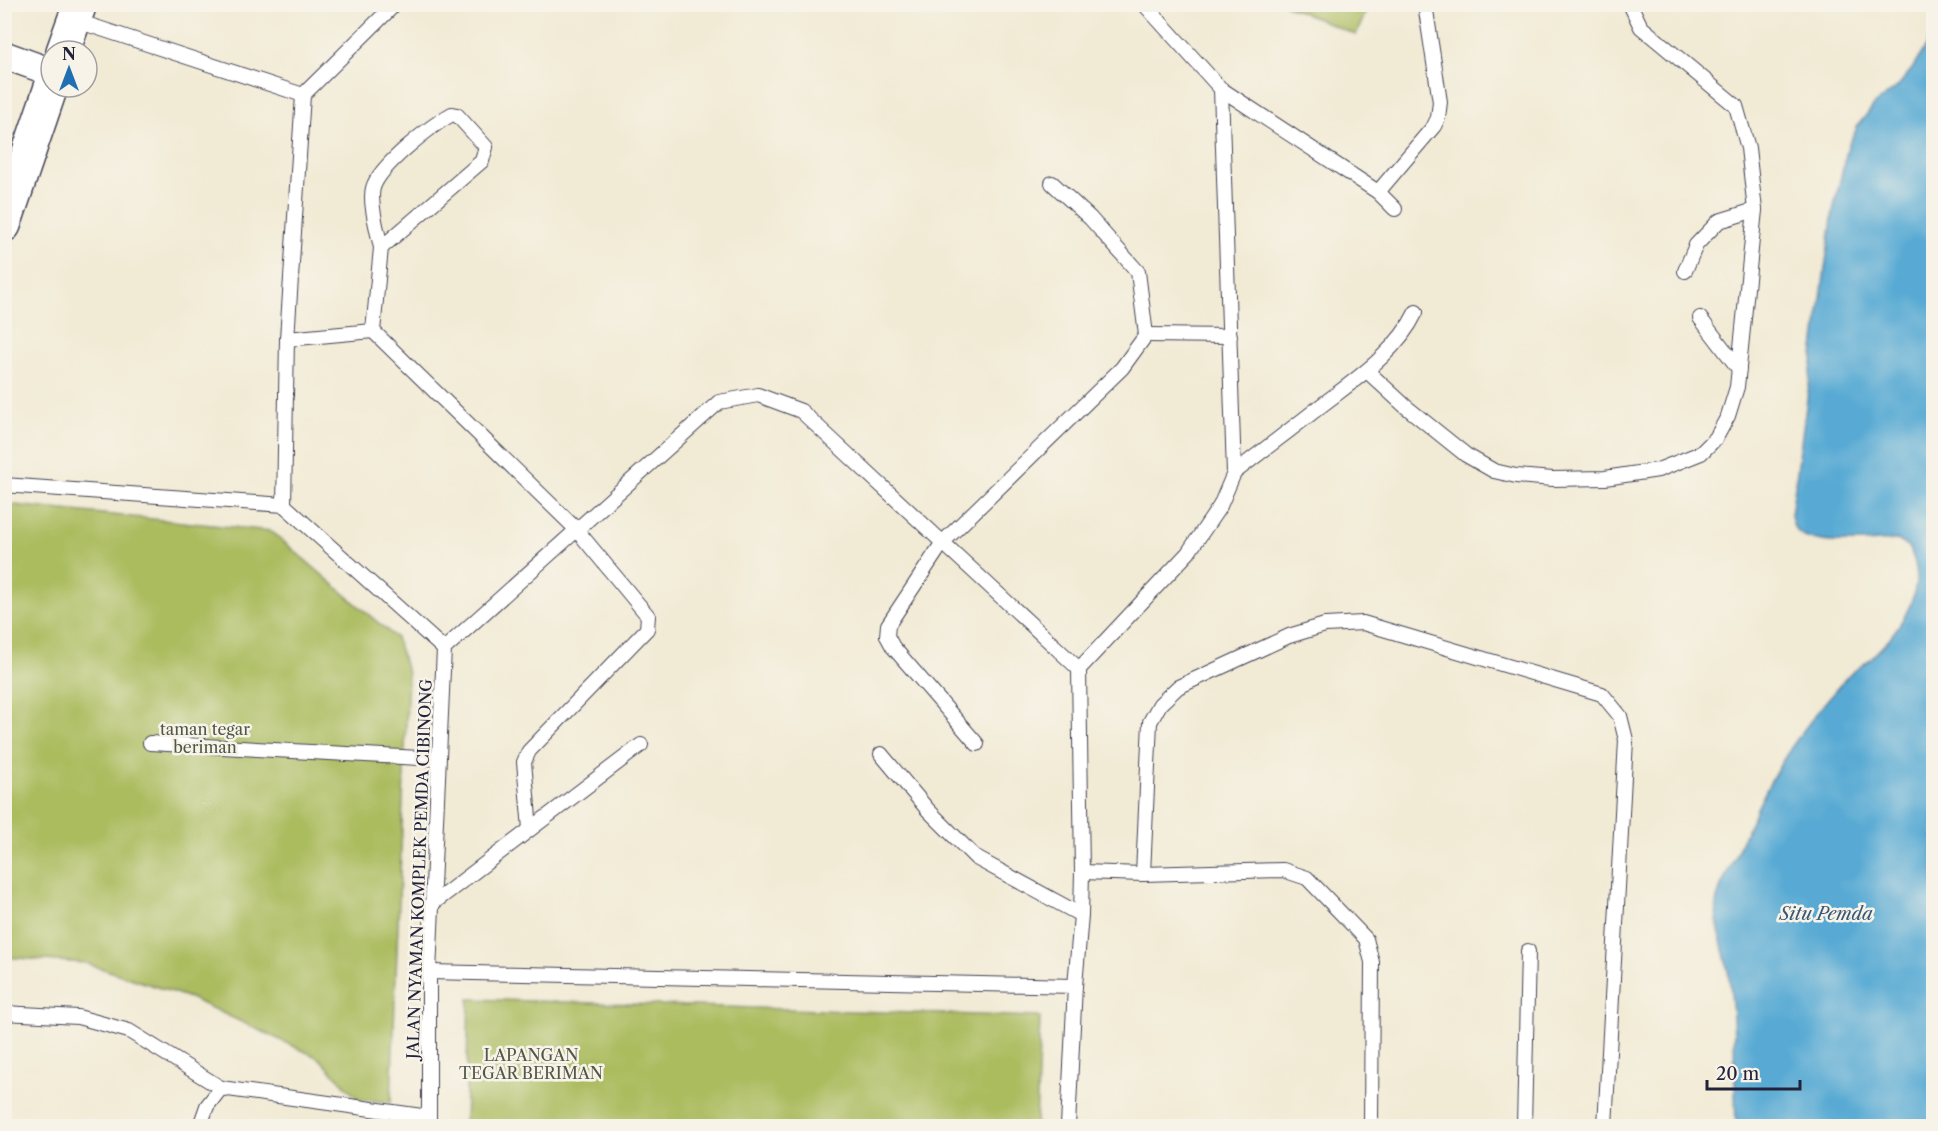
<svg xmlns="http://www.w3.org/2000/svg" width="1938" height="1131" font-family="'Libre Caslon Text',serif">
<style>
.green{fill:#abbc5f;stroke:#666f4d;stroke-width:1.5}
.water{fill:#59aad4;stroke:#3e6688;stroke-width:1.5}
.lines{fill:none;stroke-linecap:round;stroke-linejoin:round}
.lane-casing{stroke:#414052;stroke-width:16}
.street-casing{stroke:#414052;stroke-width:30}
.secondary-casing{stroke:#414052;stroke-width:36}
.lane{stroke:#fff;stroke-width:14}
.street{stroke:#fff;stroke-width:27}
.secondary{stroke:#fff;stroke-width:33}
.labels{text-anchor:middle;stroke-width:5;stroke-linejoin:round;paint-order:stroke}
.park-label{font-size:16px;fill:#525848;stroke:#f7f3e8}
.street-label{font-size:16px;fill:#22223b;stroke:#f7f3e8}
.water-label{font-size:18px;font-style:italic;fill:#385878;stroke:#f7f3e8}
</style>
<rect width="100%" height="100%" fill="#f7f3e8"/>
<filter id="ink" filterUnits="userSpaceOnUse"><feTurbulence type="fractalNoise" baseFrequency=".0167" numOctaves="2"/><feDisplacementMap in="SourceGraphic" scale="12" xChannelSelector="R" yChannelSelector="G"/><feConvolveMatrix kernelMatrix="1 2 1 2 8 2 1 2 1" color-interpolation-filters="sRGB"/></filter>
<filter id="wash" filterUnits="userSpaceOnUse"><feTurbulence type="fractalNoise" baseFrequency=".008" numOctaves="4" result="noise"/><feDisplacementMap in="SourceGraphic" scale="24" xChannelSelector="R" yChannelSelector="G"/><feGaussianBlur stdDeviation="1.35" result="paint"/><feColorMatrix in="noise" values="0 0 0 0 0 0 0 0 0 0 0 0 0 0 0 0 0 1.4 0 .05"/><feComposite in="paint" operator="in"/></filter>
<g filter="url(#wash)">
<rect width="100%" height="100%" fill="#f1ead4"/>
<!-- green -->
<g class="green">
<path d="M1285 5H1369L1356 35Z"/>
<path d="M4 504 271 531 396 638 408 674 391 1102 359 1100 319 1058 190 998 85 963 5 957Z"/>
<path d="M469 999 1040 1017 1036 1126H465Z"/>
</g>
<!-- water -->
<path class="water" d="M1933 26V1126H1736C1734 1077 1736 1026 1729 977 1726 957 1715 924 1716 905 1718 889 1727 873 1734 859 1749 824 1765 789 1785 757 1803 729 1824 703 1846 678 1853 671 1863 665 1871 658 1895 635 1923 599 1915 563 1912 551 1908 545 1897 540 1872 541 1811 549 1795 529 1793 525 1792 519 1791 515L1833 211 1848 146 1859 124 1875 104 1897 87 1912 69 1927 45Z"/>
</g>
<g filter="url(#ink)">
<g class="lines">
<defs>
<g id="lane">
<path d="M395 4 303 95 287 339 284 505 444 649"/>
<path d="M1144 4 1221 89 1378 192 1395 209"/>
<path d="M74 20 303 95"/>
<path d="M1378 192 1434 126 1438 118 1440 102 1425 4"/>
<path d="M381 248C378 232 369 203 373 188 379 166 432 125 452 114L457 115 486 147 482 161 381 248 373 331 576 529 648 616 647 629 529 751 524 762 530 829"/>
<path d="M1685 271 1696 245 1719 221 1755 210"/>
<path d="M1700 318 1739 369"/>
<path d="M1146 335 1230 336"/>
<path d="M287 339 373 331"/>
<path d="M1367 371 1405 406 1466 455 1494 471 1516 476 1553 479 1605 478 1658 470 1701 453 1716 438 1728 416 1737 387 1755 210 1748 148 1736 106 1641 27 1630 4"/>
<path d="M1234 473C1263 450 1293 428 1322 405 1356 379 1397 352 1416 312"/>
<path d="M4 485 284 505"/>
<path d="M150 743 438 759"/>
<path d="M977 744 893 647 887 636 888 625 943 542 1122 368 1146 335 1138 272 1090 218 1052 183"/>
<path d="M881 754 928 810 976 858 1081 915"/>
<path d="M1082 872 1143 874 1283 870 1307 878 1366 939 1372 962 1371 1126"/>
<path d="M1143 874 1150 722 1160 704 1178 687 1289 636 1325 625 1363 623 1602 694 1620 716 1626 740 1605 1126"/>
<path d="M432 904 641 745"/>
<path d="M429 972 1075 986"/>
<path d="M4 1013 78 1017 129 1031 221 1088"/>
<path d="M200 1126 207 1106 221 1088 429 1117"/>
<path d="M429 1126V972L444 649 719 402 758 395 801 411 1079 669"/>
<path d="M1068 1126 1075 986 1081 915 1082 872 1079 669 1188 553 1220 506 1234 473 1221 89"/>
<path d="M1524 1126 1528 951"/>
</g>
<path id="street" d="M4 55 51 72"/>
<g id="secondary">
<path d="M63 51 80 4"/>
<path d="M4 225 51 87"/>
</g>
</defs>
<!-- lane casing -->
<use href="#lane" class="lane-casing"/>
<!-- street casing -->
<use href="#street" class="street-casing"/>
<!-- secondary casing -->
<use href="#secondary" class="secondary-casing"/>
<!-- lane -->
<use href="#lane" class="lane"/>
<!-- street -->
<use href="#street" class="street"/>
<!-- secondary -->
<use href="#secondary" class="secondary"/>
</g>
</g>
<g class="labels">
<!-- park labels -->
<g class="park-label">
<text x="205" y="735">taman tegar<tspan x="205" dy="18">beriman</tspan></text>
<text x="531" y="1061">LAPANGAN<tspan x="531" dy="18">TEGAR BERIMAN</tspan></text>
</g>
<!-- street labels -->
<g class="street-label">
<text transform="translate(419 869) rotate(-88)" y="6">JALAN NYAMAN KOMPLEK PEMDA CIBINONG</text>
</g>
<!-- water labels -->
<g class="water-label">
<text x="1826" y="920">Situ Pemda</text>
</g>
</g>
<!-- margin -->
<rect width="1938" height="1131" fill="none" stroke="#f7f3e8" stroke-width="24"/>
<!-- north arrow -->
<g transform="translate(69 69)"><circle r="28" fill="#f7f3e8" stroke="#a29fa3" stroke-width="1.5"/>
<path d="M0-4.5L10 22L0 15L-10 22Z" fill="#1f6fb2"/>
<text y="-9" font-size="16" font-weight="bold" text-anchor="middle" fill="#22223b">N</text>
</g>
<!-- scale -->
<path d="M1707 1080v9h93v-9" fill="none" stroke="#22223b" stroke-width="3"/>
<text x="1716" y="1080" font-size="18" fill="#22223b" stroke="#f7f3e8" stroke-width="4.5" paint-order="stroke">20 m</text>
</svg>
